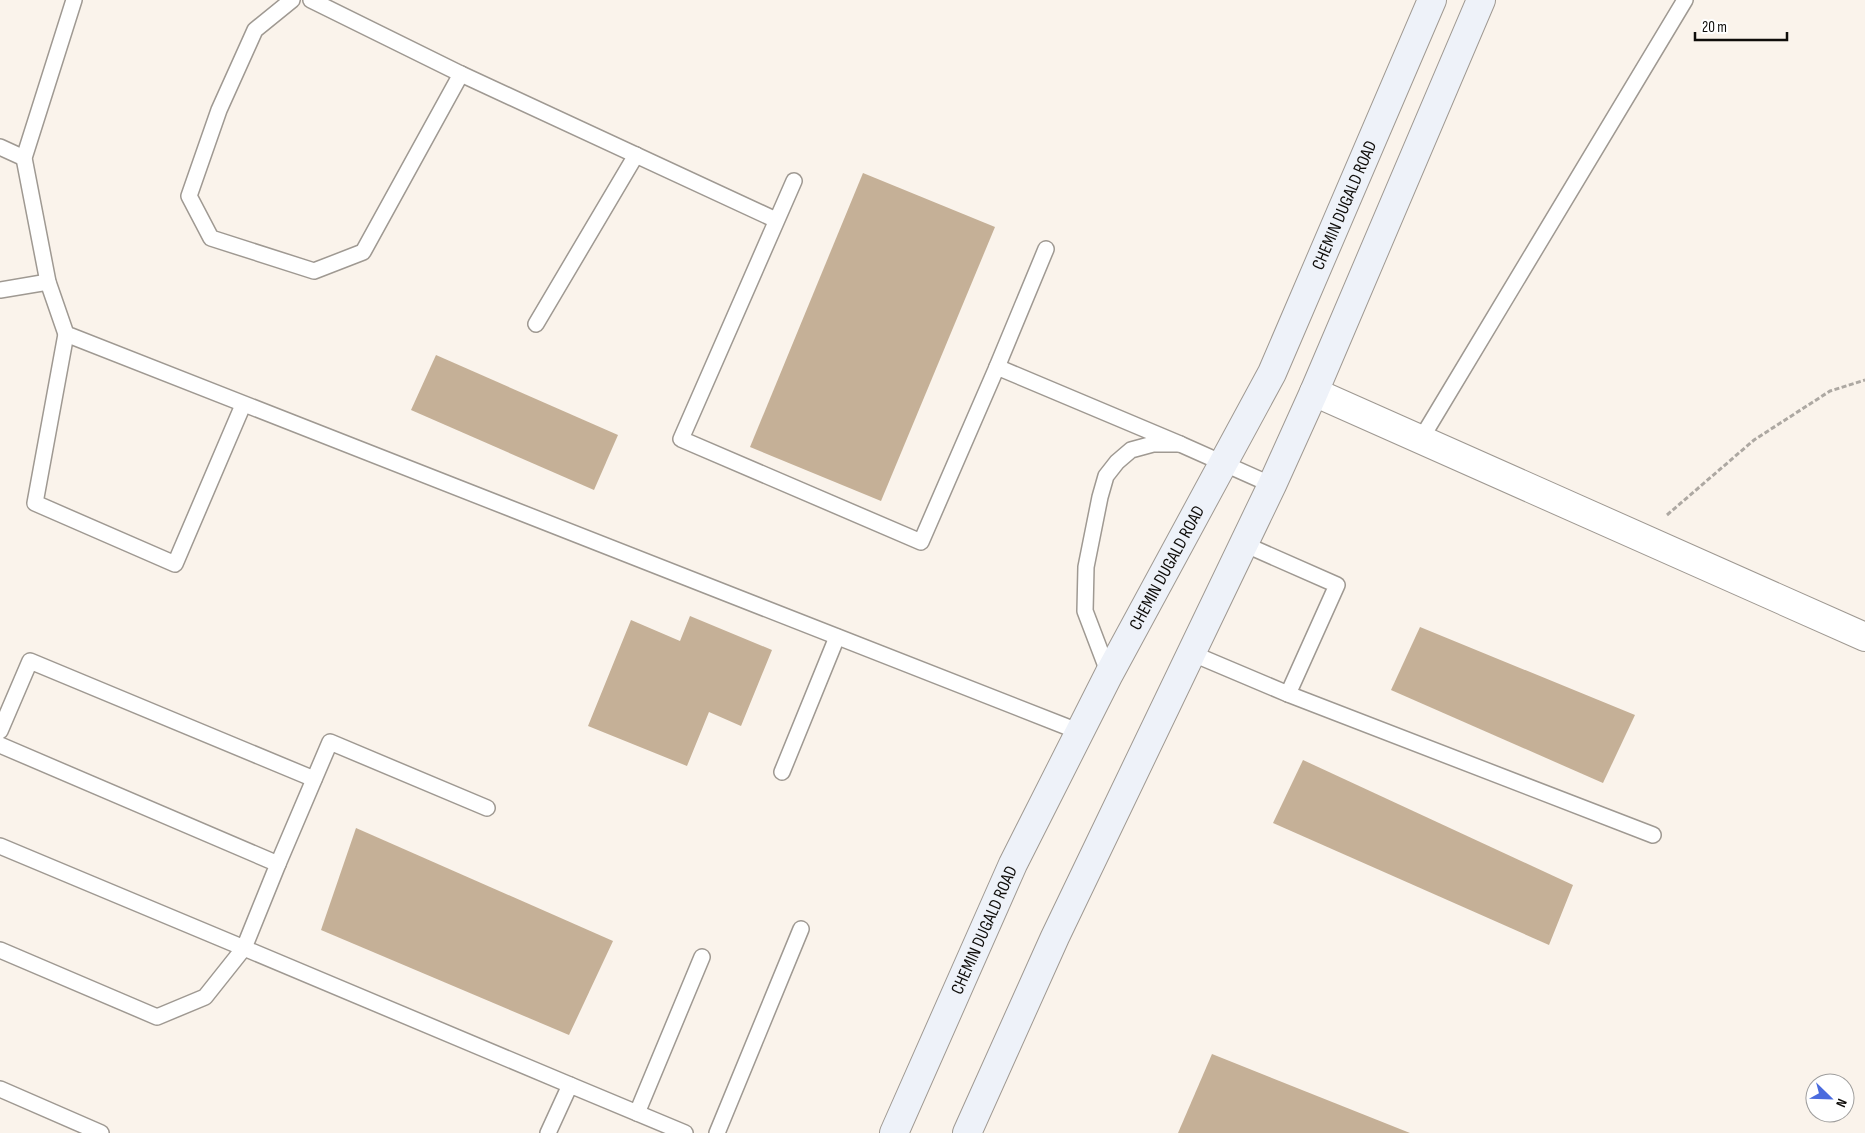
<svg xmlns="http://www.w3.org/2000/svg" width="1865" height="1133" font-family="'Sofia Sans Condensed',sans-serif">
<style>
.building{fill:#c5b097}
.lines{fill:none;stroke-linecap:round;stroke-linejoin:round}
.service-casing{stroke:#9f9992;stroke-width:18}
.minor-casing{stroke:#9f9992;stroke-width:30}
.secondary-casing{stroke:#9f9992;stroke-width:30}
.path{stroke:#ada8a2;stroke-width:3;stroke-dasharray:5 2.5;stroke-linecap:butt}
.service{stroke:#fff;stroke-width:15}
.minor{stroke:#fff;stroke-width:28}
.secondary{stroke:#eef2f9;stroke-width:28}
.labels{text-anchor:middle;stroke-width:4;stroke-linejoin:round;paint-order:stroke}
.street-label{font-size:18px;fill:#0f0d0a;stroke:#fff}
</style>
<rect width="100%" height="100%" fill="#faf3eb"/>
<!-- building -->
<g class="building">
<path d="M863 173 995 227 881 501 750 447Z"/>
<path d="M436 355 618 435 594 490 411 410Z"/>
<path d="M690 616 772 650 741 726 709 712 687 766 588 726 631 620 680 641Z"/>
<path d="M1420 627 1635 715 1603 783 1391 690Z"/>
<path d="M1303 760 1573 885 1549 945 1273 823Z"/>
<path d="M356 828 613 941 569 1035 321 930Z"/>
<path d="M1212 1054 1410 1133H1178Z"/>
</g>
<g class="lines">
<defs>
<g id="service">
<path d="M74 0 24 158 48 282 66 334 1080 732"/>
<path d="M292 0 255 30 219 110 189 196 211 238 314 271 363 252 461 74"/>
<path d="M311 0 461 74 776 220"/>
<path d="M0 147 24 158"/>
<path d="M794 181 681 439 921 542 997 367 1180 444"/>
<path d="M0 290 48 282"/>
<path d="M536 324 636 155"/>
<path d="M66 334 35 503 175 564 243 405"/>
<path d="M997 367 1046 249"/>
<path d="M1421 439 1685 0"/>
<path d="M1244 544 1337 585 1288 694"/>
<path d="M1191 653 1288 694 1653 835"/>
<path d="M1109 674 1085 611 1086 567 1100 497 1106 476 1117 462 1131 450 1153 444H1180L1272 485"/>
<path d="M0 731 30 661 314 779"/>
<path d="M0 745 278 864 244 948 570 1085"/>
<path d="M782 772 837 637"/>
<path d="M0 846 244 948 205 997 157 1017 0 950"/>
<path d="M278 864 330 742 487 808"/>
<path d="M0 1089 101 1133"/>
<path d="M637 1113 702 957"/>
<path d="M548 1133 570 1085 685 1133"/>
<path d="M717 1133 801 929"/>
</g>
<path id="minor" d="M1314 392 1865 637"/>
<g id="secondary">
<path id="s1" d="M894 1133 1013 864 1109 674 1272 373 1432 0"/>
<path d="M967 1133 1055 937 1272 485 1314 392 1481 0"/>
</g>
</defs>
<!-- service casing -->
<use href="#service" class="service-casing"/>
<!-- minor casing -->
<use href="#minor" class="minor-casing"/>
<!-- secondary casing -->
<use href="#secondary" class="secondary-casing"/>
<!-- path -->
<path class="path" d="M1667 515 1754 440 1830 391 1865 380"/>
<!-- service -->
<use href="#service" class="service"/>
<!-- minor -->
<use href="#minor" class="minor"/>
<!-- secondary -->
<use href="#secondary" class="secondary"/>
</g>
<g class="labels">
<!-- street labels -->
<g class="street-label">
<text dy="6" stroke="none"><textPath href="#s1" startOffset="1032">CHEMIN DUGALD ROAD</textPath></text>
<text dy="6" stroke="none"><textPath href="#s1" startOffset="628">CHEMIN DUGALD ROAD</textPath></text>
<text dy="6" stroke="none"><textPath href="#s1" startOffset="222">CHEMIN DUGALD ROAD</textPath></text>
</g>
</g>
<!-- north arrow -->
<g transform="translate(1830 1098) rotate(113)"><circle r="24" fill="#ffffff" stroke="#9f9e9d"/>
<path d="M0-4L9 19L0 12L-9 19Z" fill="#4a6bde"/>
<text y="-8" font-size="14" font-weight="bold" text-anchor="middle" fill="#0f0d0a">N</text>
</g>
<!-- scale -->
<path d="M1695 32v8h92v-8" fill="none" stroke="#0f0d0a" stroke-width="2.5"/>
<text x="1702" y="32" font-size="15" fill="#0f0d0a" stroke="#ffffff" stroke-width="4" paint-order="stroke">20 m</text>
</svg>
